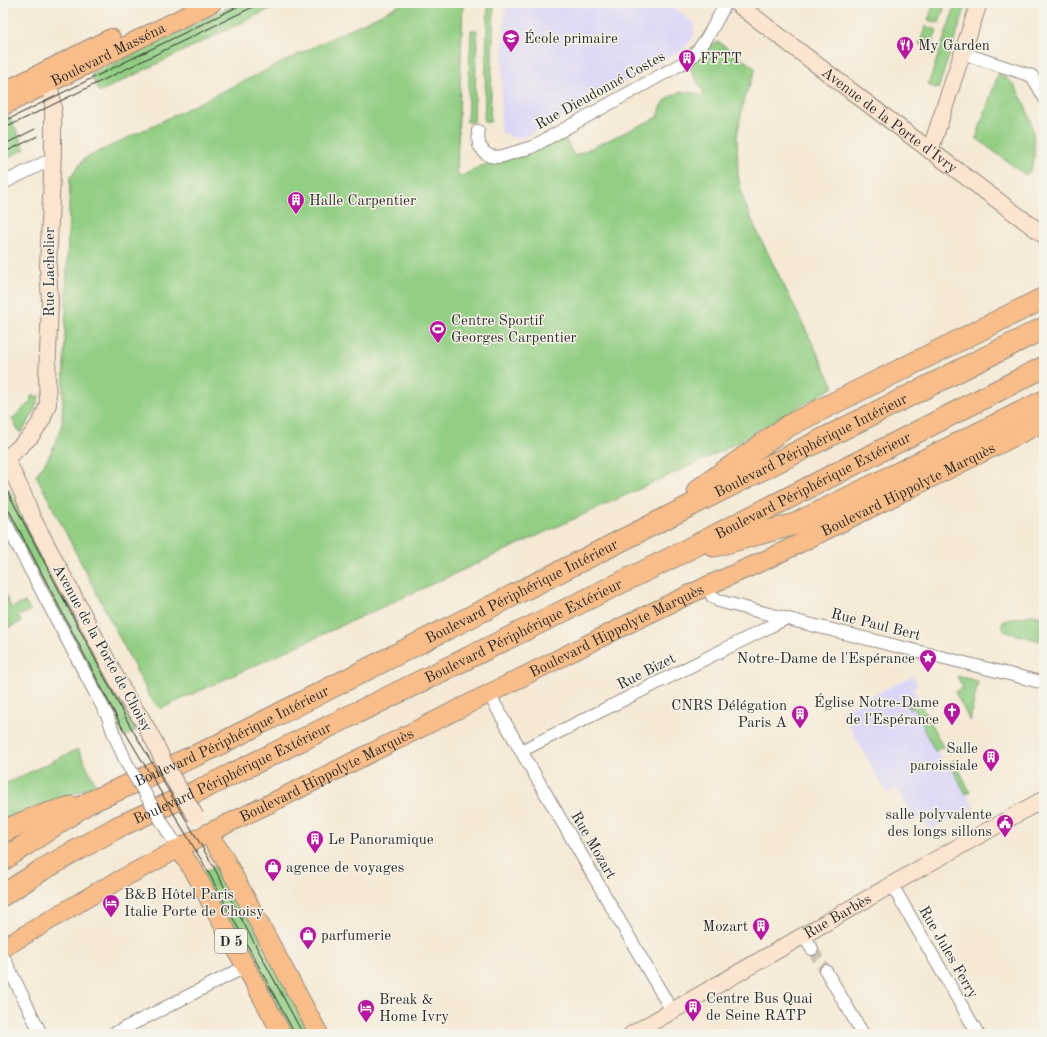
<svg xmlns="http://www.w3.org/2000/svg" width="1047" height="1037" font-family="'Old Standard TT',serif">
<style>
.built{fill:#dbd6f7}
.green{fill:#92ce83;stroke:#5e7c57}
.lines{fill:none;stroke-linecap:round;stroke-linejoin:round}
.street-tunnel{stroke:#cdc3b3;stroke-width:12;stroke-dasharray:12 6;stroke-linecap:butt}
.street-casing{stroke:#908a80;stroke-width:14}
.secondary-casing{stroke:#908a80;stroke-width:18}
.primary-casing{stroke:#908a80;stroke-width:20}
.highway-casing{stroke:#908a80;stroke-width:23}
.street{stroke:#fff;stroke-width:12}
.secondary{stroke:#fce5d0;stroke-width:16}
.primary{stroke:#f8bd89;stroke-width:18}
.highway{stroke:#f8bd89;stroke-width:21}
.tram{stroke:#2b2b2b;stroke-width:1}
.street-bridge-casing{stroke:#908a80;stroke-width:14;stroke-linecap:butt}
.secondary-bridge-casing{stroke:#908a80;stroke-width:18;stroke-linecap:butt}
.street-bridge{stroke:#fff;stroke-width:12}
.secondary-bridge{stroke:#fce5d0;stroke-width:16}
.labels{text-anchor:middle;stroke-width:3;stroke-linejoin:round;paint-order:stroke}
.shield{fill:#f7f3e8;stroke:#686764;stroke-width:1}
.shield-label{font-size:14px;font-weight:bold;fill:#2b2b2b}
.poi-label{font-size:15px;fill:#2b2b2b;stroke:#f7f3e8;text-anchor:start}
.street-label{font-size:15px;fill:#2b2b2b;stroke:#f7f3e8}
</style>
<rect width="100%" height="100%" fill="#f7f3e8"/>
<filter id="ink" filterUnits="userSpaceOnUse"><feTurbulence type="fractalNoise" baseFrequency=".025" numOctaves="2"/><feDisplacementMap in="SourceGraphic" scale="8" xChannelSelector="R" yChannelSelector="G"/><feConvolveMatrix kernelMatrix="1 2 1 2 8 2 1 2 1" color-interpolation-filters="sRGB"/></filter>
<filter id="wash" filterUnits="userSpaceOnUse"><feTurbulence type="fractalNoise" baseFrequency=".012" numOctaves="4" result="noise"/><feDisplacementMap in="SourceGraphic" scale="16" xChannelSelector="R" yChannelSelector="G"/><feGaussianBlur stdDeviation="0.9" result="paint"/><feColorMatrix in="noise" values="0 0 0 0 0 0 0 0 0 0 0 0 0 0 0 0 0 1.4 0 .05"/><feComposite in="paint" operator="in"/></filter>
<g filter="url(#wash)">
<rect width="100%" height="100%" fill="#f5e9d5"/>
<!-- built -->
<g class="built">
<path d="M505 3H668L694 23V29L692 31 694 33V36L684 49 524 138 511 137 508 136V133L504 134 500 131Z"/>
<path d="M913 676 918 685 913 688 943 747 937 750 944 765 949 763 974 807 930 830 923 817 915 820 896 788 886 793 841 711Z"/>
</g>
<!-- green -->
<g class="green">
<path d="M238 3H282L99 92 91 75Z"/>
<path d="M404 3H463L457 171 460 177 481 166 532 152 563 135 574 156 658 117C659 114 660 110 661 107 669 92 687 88 701 96L704 93 688 65 708 46 719 42 756 69 744 98 737 137 738 175 743 199 755 227 834 387 722 451 160 709 150 697 36 475C49 459 56 444 62 424L70 178 84 159Z"/>
<path d="M488 3H494L490 122H484Z"/>
<path d="M934 3H946L939 23 928 20Z"/>
<path d="M956 3H967L938 89 928 85Z"/>
<path d="M926 26 937 30 931 48 919 44Z"/>
<path d="M471 30H477L474 122H467Z"/>
<path d="M998 74C1003 76 1008 78 1011 82 1027 100 1036 133 1034 157 1033 163 1032 170 1027 174H1024L976 138Z"/>
<path d="M9 115 25 149 3 160V118Z"/>
<path d="M31 396H39C35 410 30 422 20 433L12 419 31 401Z"/>
<path d="M9 489 122 706 136 731 124 737 3 507V492Z"/>
<path d="M3 588 11 608 25 602 30 611 18 616 21 622 3 630Z"/>
<path d="M1032 615 1038 616 1044 618V642L1007 632 1004 631 1001 626 1003 622 1007 620Z"/>
<path d="M957 676 978 681 970 721 955 692 963 688Z"/>
<path d="M919 701 943 747 935 751 923 728 924 727 914 707 909 709 907 706Z"/>
<path d="M78 749 96 785 3 821V785Z"/>
<path d="M954 760 970 792 966 794 949 763Z"/>
<path d="M220 863 312 1034H286L200 874Z"/>
</g>
</g>
<g filter="url(#ink)">
<g class="lines">
<!-- street-tunnel -->
<path class="street-tunnel" d="M812 949 826 971"/>
<defs>
<g id="street">
<path d="M962 53 1032 76 1044 97"/>
<path d="M478 131 479 145 485 153 490 156 497 157 503 156 532 147 688 60C705 46 715 23 726 3"/>
<path d="M3 183 52 159"/>
<path d="M3 518 108 717 113 732"/>
<path d="M707 586 712 596 719 601C827 630 936 655 1044 683"/>
<path d="M489 694 521 751 672 1011"/>
<path d="M521 751 785 619"/>
<path d="M168 832 179 849"/>
<path d="M892 885 978 1034"/>
<path d="M804 936 812 949"/>
<path d="M3 956 41 1034"/>
<path d="M826 971 863 1034"/>
<path d="M113 1034 245 967"/>
</g>
<g id="secondary">
<path id="s1" d="M736 3 880 113 1044 235"/>
<path d="M44 73C48 83 52 93 53 105V151L48 267 50 302 47 378 48 404 42 420 31 436 15 451 6 458 23 494 32 517 120 685 127 698 141 718"/>
<path d="M930 151 979 3"/>
<path id="s2" d="M632 1034 919 869 1044 799"/>
</g>
<g id="primary">
<path d="M3 92 111 38"/>
<path id="s3" d="M3 106 212 3"/>
<path d="M208 833 223 856 319 1034"/>
<path d="M179 849 194 871 282 1034"/>
<path id="s4" d="M3 948 97 892 208 833 273 802 632 622 707 586 770 558 1044 422"/>
</g>
<g id="highway">
<path d="M698 490 788 426 1044 298"/>
<path d="M714 546 795 524 1044 401"/>
<path d="M3 832C25 820 48 813 72 807"/>
<path id="s5" d="M3 860 88 803 210 749 644 529 1044 328"/>
<path id="s6" d="M3 895 42 870 118 827 208 786 671 558 1044 367"/>
</g>
</defs>
<!-- street casing -->
<use href="#street" class="street-casing"/>
<!-- secondary casing -->
<use href="#secondary" class="secondary-casing"/>
<!-- primary casing -->
<use href="#primary" class="primary-casing"/>
<!-- highway casing -->
<use href="#highway" class="highway-casing"/>
<!-- street -->
<use href="#street" class="street"/>
<!-- secondary -->
<use href="#secondary" class="secondary"/>
<!-- primary -->
<use href="#primary" class="primary"/>
<!-- highway -->
<use href="#highway" class="highway"/>
<!-- tram -->
<g class="tram">
<path d="M3 122 245 3"/>
<path d="M3 129 261 3"/>
<path d="M3 145 35 129"/>
<path d="M3 153 38 136"/>
<path d="M3 483 129 724 211 862 303 1034"/>
<path d="M3 499 122 727 205 866 295 1034"/>
</g>
<defs>
<path id="street-bridge" d="M113 732 126 762 168 832"/>
<path id="secondary-bridge" d="M141 718 154 741 166 767 196 817"/>
</defs>
<!-- street-bridge casing -->
<use href="#street-bridge" class="street-bridge-casing"/>
<!-- secondary-bridge casing -->
<use href="#secondary-bridge" class="secondary-bridge-casing"/>
<!-- street-bridge -->
<use href="#street-bridge" class="street-bridge"/>
<!-- secondary-bridge -->
<use href="#secondary-bridge" class="secondary-bridge"/>
</g>
</g>
<!-- icons -->
<defs>
<symbol id="school-pin" viewBox="-11 -11 22 30"><path d="M0 17L-7.5 6A9.5 9.5 0 1 1 7.5 6Z" fill="#b5179e" stroke="#f7f3e8"/><path d="M0-5L7-2L0 1L-7-2ZM-4 1L0 2.5L4 1V4Q0 6-4 4Z" fill="#fff"/></symbol>
<symbol id="restaurant-pin" viewBox="-11 -11 22 30"><path d="M0 17L-7.5 6A9.5 9.5 0 1 1 7.5 6Z" fill="#b5179e" stroke="#f7f3e8"/><path d="M-5-6h1v4h1v-4h1v4h1v-4h1v5L-1.5 .5V6h-2V.5L-5-1ZM5-6V6H3V1.5H1.5Q1.5-4 5-6Z" fill="#fff"/></symbol>
<symbol id="building-pin" viewBox="-11 -11 22 30"><path d="M0 17L-7.5 6A9.5 9.5 0 1 1 7.5 6Z" fill="#b5179e" stroke="#f7f3e8"/><path d="M-4-6H4V6H1V3H-1V6H-4ZM-2.5-4.3h1.7v1.8h-1.7ZM.8-4.3h1.7v1.8H.8ZM-2.5-1h1.7V.8h-1.7ZM.8-1h1.7V.8H.8Z" fill="#fff"/></symbol>
<symbol id="stadium-pin" viewBox="-11 -11 22 30"><path d="M0 17L-7.5 6A9.5 9.5 0 1 1 7.5 6Z" fill="#b5179e" stroke="#f7f3e8"/><path d="M0-5a6.5 5 0 1 0 0 10a6.5 5 0 1 0 0-10ZM-3.5-1.8h7v3.6h-7Z" fill="#fff"/></symbol>
<symbol id="sight-pin" viewBox="-11 -11 22 30"><path d="M0 17L-7.5 6A9.5 9.5 0 1 1 7.5 6Z" fill="#b5179e" stroke="#f7f3e8"/><path d="M0-6L1.8-2.2L6-1.7L2.9 1.2L3.7 5.4L0 3.3L-3.7 5.4L-2.9 1.2L-6-1.7L-1.8-2.2Z" fill="#fff"/></symbol>
<symbol id="church-pin" viewBox="-11 -11 22 30"><path d="M0 17L-7.5 6A9.5 9.5 0 1 1 7.5 6Z" fill="#b5179e" stroke="#f7f3e8"/><path d="M-1.2-6h2.4v3.5h3.3v2.4h-3.3V6h-2.4V-.1h-3.3v-2.4h3.3Z" fill="#fff"/></symbol>
<symbol id="civic-pin" viewBox="-11 -11 22 30"><path d="M0 17L-7.5 6A9.5 9.5 0 1 1 7.5 6Z" fill="#b5179e" stroke="#f7f3e8"/><path d="M-.6-6.5H3V-4.5H.6V-3L4-1V1h2V6H-6V1h2V-1L-.6-3ZM-1.2 2.5V6h2.4V2.5Z" fill="#fff"/></symbol>
<symbol id="shop-pin" viewBox="-11 -11 22 30"><path d="M0 17L-7.5 6A9.5 9.5 0 1 1 7.5 6Z" fill="#b5179e" stroke="#f7f3e8"/><path d="M-5-2.5h2.3a2.7 3.5 0 0 1 5.4 0H5L5.5 6h-11ZM-1.5-2.5h3a1.5 2.3 0 0 0-3 0Z" fill="#fff"/></symbol>
<symbol id="hotel-pin" viewBox="-11 -11 22 30"><path d="M0 17L-7.5 6A9.5 9.5 0 1 1 7.5 6Z" fill="#b5179e" stroke="#f7f3e8"/><path d="M-6-4.5h1.5V1H6V5H4.5V3h-9V5H-6ZM-4 0a1.8 1.8 0 1 1 3.6 0ZM.5 0V-2.5h3Q6-2.5 6 0Z" fill="#fff"/></symbol>
</defs>
<g fill-rule="evenodd">
<use href="#school-pin" x="501" y="28" width="20" height="27"/>
<use href="#restaurant-pin" x="895" y="35" width="20" height="27"/>
<use href="#building-pin" x="677" y="48" width="20" height="27"/>
<use href="#building-pin" x="286" y="190" width="20" height="27"/>
<use href="#stadium-pin" x="428" y="319" width="20" height="27"/>
<use href="#sight-pin" x="918" y="648" width="20" height="27"/>
<use href="#church-pin" x="942" y="701" width="20" height="27"/>
<use href="#building-pin" x="790" y="704" width="20" height="27"/>
<use href="#building-pin" x="981" y="747" width="20" height="27"/>
<use href="#civic-pin" x="995" y="813" width="20" height="27"/>
<use href="#building-pin" x="305" y="829" width="20" height="27"/>
<use href="#shop-pin" x="263" y="857" width="20" height="27"/>
<use href="#hotel-pin" x="101" y="893" width="20" height="27"/>
<use href="#building-pin" x="751" y="916" width="20" height="27"/>
<use href="#shop-pin" x="298" y="925" width="20" height="27"/>
<use href="#building-pin" x="683" y="997" width="20" height="27"/>
<use href="#hotel-pin" x="356" y="998" width="20" height="27"/>
</g>
<g class="labels">
<!-- shield labels -->
<rect class="shield" x="215" y="929" width="32" height="24" rx="3"/>
<g class="shield-label">
<text x="231" y="946">D 5</text>
</g>
<!-- poi labels -->
<g class="poi-label">
<text x="524" y="43">École primaire</text>
<text x="918" y="50">My Garden</text>
<text x="700" y="63">FFTT</text>
<text x="309" y="205">Halle Carpentier</text>
<text x="451" y="325">Centre Sportif<tspan x="451" dy="17">Georges Carpentier</tspan></text>
<text x="915" y="663" text-anchor="end">Notre-Dame de l'Espérance</text>
<text x="939" y="707" text-anchor="end">Église Notre-Dame<tspan x="939" dy="17">de l'Espérance</tspan></text>
<text x="787" y="710" text-anchor="end">CNRS Délégation<tspan x="787" dy="17">Paris A</tspan></text>
<text x="978" y="753" text-anchor="end">Salle<tspan x="978" dy="17">paroissiale</tspan></text>
<text x="992" y="819" text-anchor="end">salle polyvalente<tspan x="992" dy="17">des longs sillons</tspan></text>
<text x="328" y="844">Le Panoramique</text>
<text x="286" y="872">agence de voyages</text>
<text x="124" y="899">B&amp;B Hôtel Paris<tspan x="124" dy="17">Italie Porte de Choisy</tspan></text>
<text x="748" y="931" text-anchor="end">Mozart</text>
<text x="321" y="940">parfumerie</text>
<text x="706" y="1003">Centre Bus Quai<tspan x="706" dy="17">de Seine RATP</tspan></text>
<text x="379" y="1004">Break &amp;<tspan x="379" dy="17">Home Ivry</tspan></text>
</g>
<!-- street labels -->
<g class="street-label">
<text dy="5" stroke="none"><textPath href="#s3" startOffset="117">Boulevard Masséna</textPath></text>
<text transform="translate(600 90) rotate(-29)" y="5">Rue Dieudonné Costes</text>
<text dy="5" stroke="none"><textPath href="#s1" startOffset="193">Avenue de la Porte d'Ivry</textPath></text>
<text transform="translate(49 272) rotate(-90)" y="5">Rue Lachelier</text>
<text dy="5" stroke="none"><textPath href="#s5" startOffset="909">Boulevard Périphérique Intérieur</textPath></text>
<text dy="5" stroke="none"><textPath href="#s6" startOffset="908">Boulevard Périphérique Extérieur</textPath></text>
<text dy="5" stroke="none"><textPath href="#s4" startOffset="1015">Boulevard Hippolyte Marquès</textPath></text>
<text dy="5" stroke="none"><textPath href="#s5" startOffset="585">Boulevard Périphérique Intérieur</textPath></text>
<text transform="translate(876 624) rotate(14)" y="5">Rue Paul Bert</text>
<text dy="5" stroke="none"><textPath href="#s4" startOffset="691">Boulevard Hippolyte Marquès</textPath></text>
<text dy="5" stroke="none"><textPath href="#s6" startOffset="584">Boulevard Périphérique Extérieur</textPath></text>
<text transform="translate(103 648) rotate(61)" y="5">Avenue de la Porte de Choisy</text>
<text transform="translate(646 671) rotate(-27)" y="5">Rue Bizet</text>
<text dy="5" stroke="none"><textPath href="#s5" startOffset="261">Boulevard Périphérique Intérieur</textPath></text>
<text dy="5" stroke="none"><textPath href="#s6" startOffset="260">Boulevard Périphérique Extérieur</textPath></text>
<text dy="5" stroke="none"><textPath href="#s4" startOffset="367">Boulevard Hippolyte Marquès</textPath></text>
<text transform="translate(594 845) rotate(60)" y="5">Rue Mozart</text>
<text dy="5" stroke="none"><textPath href="#s2" startOffset="237">Rue Barbès</textPath></text>
<text transform="translate(949 952) rotate(60)" y="5">Rue Jules Ferry</text>
</g>
</g>
<!-- margin -->
<rect width="1047" height="1037" fill="none" stroke="#f7f3e8" stroke-width="16"/>
</svg>
